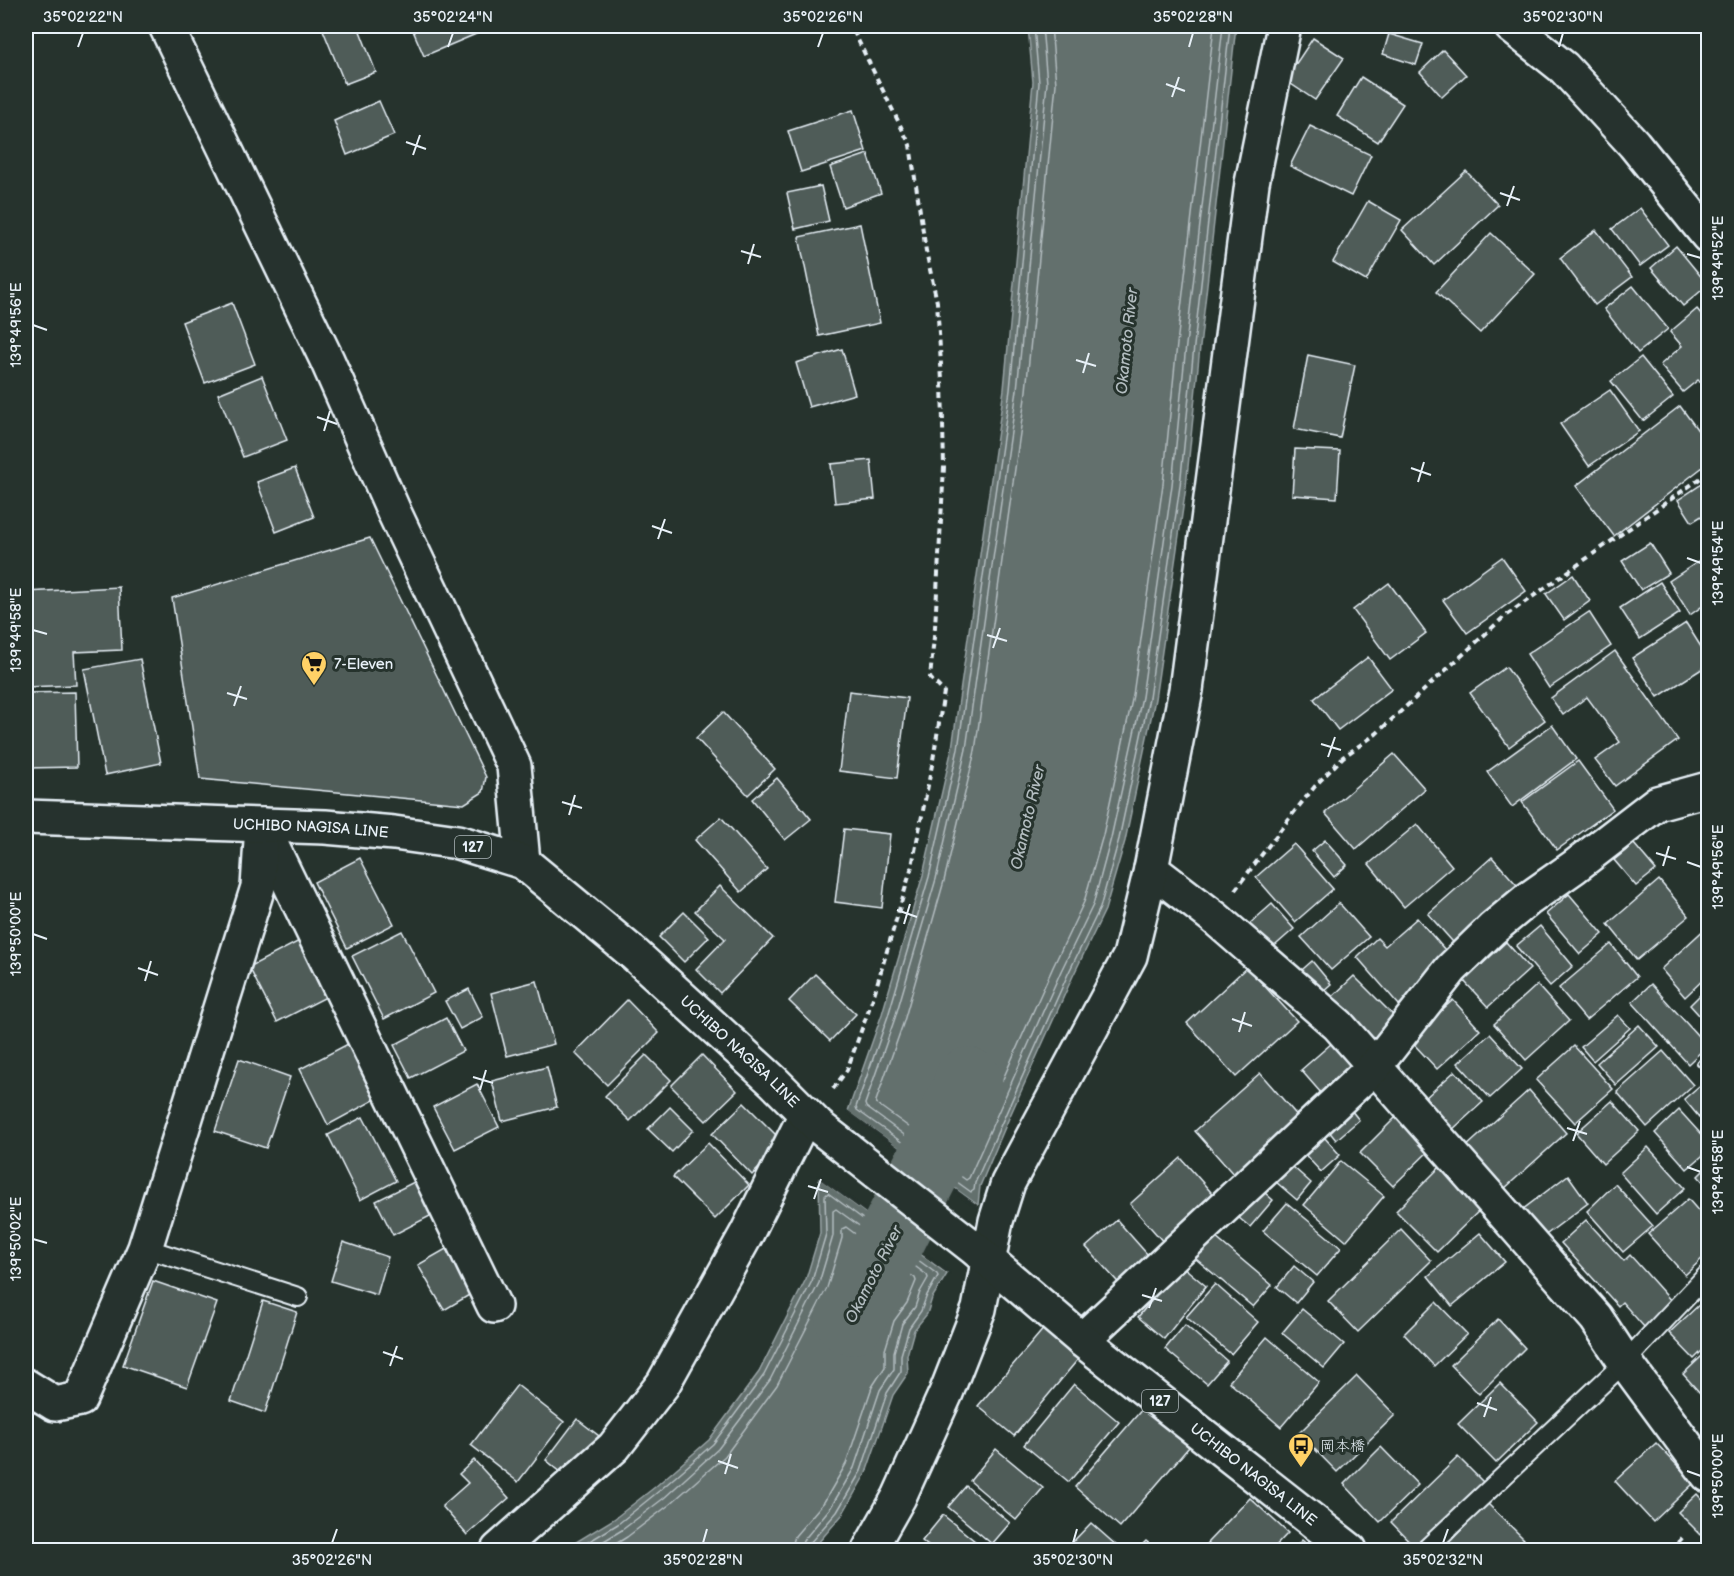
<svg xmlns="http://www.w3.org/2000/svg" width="1734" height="1576" font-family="'Balsamiq Sans','Klee One',sans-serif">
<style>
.water{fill:#636f6d;stroke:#98a3a5;stroke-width:1.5}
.pier{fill:#26332d}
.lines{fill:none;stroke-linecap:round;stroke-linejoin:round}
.shore{stroke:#b3bdc0;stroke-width:1.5}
.river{stroke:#636f6d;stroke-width:69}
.building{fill:#505c59;stroke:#e8f1f8;stroke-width:1.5}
.service-casing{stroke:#e8f1f8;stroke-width:22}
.minor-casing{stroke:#e8f1f8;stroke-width:38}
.trunk-casing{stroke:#e8f1f8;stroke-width:38}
.path{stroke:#e8f1f8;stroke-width:4;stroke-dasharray:6 4.5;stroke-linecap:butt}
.service{stroke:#26332d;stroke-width:18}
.minor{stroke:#26332d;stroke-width:33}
.trunk{stroke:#26332d;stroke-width:33}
.ticks{fill:none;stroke:#e8f1f8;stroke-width:2}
.labels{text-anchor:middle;stroke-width:6;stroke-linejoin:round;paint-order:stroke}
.shield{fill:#26332d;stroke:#aeb8bb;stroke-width:1.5}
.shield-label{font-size:14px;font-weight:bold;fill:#e8f1f8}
.poi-label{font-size:15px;fill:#e8f1f8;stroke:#26332d;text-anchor:start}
.street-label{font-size:15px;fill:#e8f1f8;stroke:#26332d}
.water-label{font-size:16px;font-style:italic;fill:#b3bdc0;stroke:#26332d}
.neatline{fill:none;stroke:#e8f1f8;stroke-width:2}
.ticks-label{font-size:15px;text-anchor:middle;fill:#e8f1f8}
</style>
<rect width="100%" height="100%" fill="#26332d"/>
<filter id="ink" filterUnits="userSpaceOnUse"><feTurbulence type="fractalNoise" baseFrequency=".0167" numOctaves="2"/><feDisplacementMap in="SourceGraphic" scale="12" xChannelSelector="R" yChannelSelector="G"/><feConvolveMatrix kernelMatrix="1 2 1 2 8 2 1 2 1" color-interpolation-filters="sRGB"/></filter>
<g filter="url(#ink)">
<!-- water -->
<g class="water">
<path d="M1028 26H1236L1200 347 1186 487 1155 699 1125 841 1105 910 1073 976 1009 1118 980 1186 978 1205 848 1111 882 1014 923 875 952 748 1004 389 1033 82Z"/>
<path d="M819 1178 947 1274 932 1298 927 1314 914 1330 907 1355 908 1373 893 1395 866 1473 842 1515 812 1550H563L614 1519 655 1487 709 1440 759 1372 806 1279 820 1233Z"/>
</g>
<!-- pier -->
<g class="pier">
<path d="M846 1109 980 1207 976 1208 847 1113Z"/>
<path d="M819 1175 949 1271 950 1275 817 1177Z"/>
</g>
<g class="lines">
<!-- shore -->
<g class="shore">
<path d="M1034 26 1039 83 1010 390 958 749 929 877 888 1016 856 1107 857 1110 971 1192 974 1190 975 1183 1068 974 1100 908 1119 839 1149 698 1180 486 1194 346 1230 26"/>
<path d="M1042 26 1047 83 1017 390 966 749 936 879 895 1018 865 1104 866 1107 966 1180 969 1178 1061 971 1093 905 1111 838 1142 697 1172 485 1186 345 1223 26"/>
<path d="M1051 26 1056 84 1026 391 975 751 944 881 904 1021 876 1101 877 1104 963 1166 965 1164 1053 967 1084 902 1103 835 1133 695 1163 484 1177 344 1214 26"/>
<path d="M575 1550 618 1524 659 1491 713 1444 764 1375 812 1281 826 1234 825 1196 828 1193 937 1274 938 1276 927 1295 921 1311 909 1328 901 1355V1371L887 1393 861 1471 837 1512 809 1544 808 1550"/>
<path d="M589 1550 622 1530 664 1498 718 1449 770 1380 819 1283 833 1236V1211L836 1209 927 1275 928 1278 920 1292 915 1307 902 1324 894 1352V1369L880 1390 854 1468 831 1507 803 1541 800 1550"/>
<path d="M606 1550 627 1537 669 1505 725 1456 777 1385 827 1288 842 1238V1229L846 1227 915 1278 916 1281 907 1303 894 1321 885 1350V1367L872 1387 846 1464 824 1502 795 1536 791 1550"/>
</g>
<!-- river -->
<path class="river" d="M850 1320 966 1091 968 1082"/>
</g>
<!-- building -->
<g class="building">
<path d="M333 26H358L376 72 345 84 323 30Z"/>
<path d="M411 26H487L488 29 424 56Z"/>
<path d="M1389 34 1423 44 1416 65 1383 54Z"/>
<path d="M1313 38 1344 58 1315 100 1285 80Z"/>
<path d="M1443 50 1466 75 1442 97 1420 72Z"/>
<path d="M1361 77 1403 104 1378 142 1337 116Z"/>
<path d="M379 101 394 135 347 155 334 121Z"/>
<path d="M853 110 866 151 801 172 788 131Z"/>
<path d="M1310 126 1371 155 1351 196 1290 166Z"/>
<path d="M868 154 881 193 843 207 830 167Z"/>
<path d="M1466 171 1498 205 1434 265 1402 230Z"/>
<path d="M821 186 829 221 795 229 787 193Z"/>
<path d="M1368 201 1401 220 1366 281 1333 262Z"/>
<path d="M1640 208 1668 245 1640 266 1612 229Z"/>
<path d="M860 224 880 323 819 336 799 237Z"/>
<path d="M1596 230 1632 277 1595 305 1560 258Z"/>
<path d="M1491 233 1535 274 1480 333 1436 292Z"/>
<path d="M1676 246 1708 285 1683 306 1651 268Z"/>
<path d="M1633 286 1668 329 1638 353 1604 309Z"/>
<path d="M232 303 255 364 205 383 182 322Z"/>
<path d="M1697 309 1706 320 1708 318V389L1707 390 1698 380 1683 392 1660 365 1682 346 1670 332Z"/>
<path d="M842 349 855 394 809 407 796 363Z"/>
<path d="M1308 355 1355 365 1340 438 1294 429Z"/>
<path d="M1641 357 1673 397 1643 421 1611 381Z"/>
<path d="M262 376 287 440 243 457 218 394Z"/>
<path d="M1610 390 1639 431 1589 466 1560 424Z"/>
<path d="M1680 406 1708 444V463L1614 536 1576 486Z"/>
<path d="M1295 449 1340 451 1337 498 1292 495Z"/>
<path d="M871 460 875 499 835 503 831 464Z"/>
<path d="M295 468 314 517 276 532 257 482Z"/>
<path d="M1708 480V512L1692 522 1678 500Z"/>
<path d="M370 538 486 777 483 792 464 804 200 779 172 598Z"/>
<path d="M1650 543 1669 573 1641 590 1622 561Z"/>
<path d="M1502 557 1526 591 1467 633 1443 600Z"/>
<path d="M1699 561 1708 576V602L1690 615 1669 581Z"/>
<path d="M1573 575 1590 601 1564 620 1546 594Z"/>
<path d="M1660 582 1680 613 1640 639 1620 608Z"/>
<path d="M1389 583 1426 633 1390 660 1353 610Z"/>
<path d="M119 587 122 650 74 652 76 685 26 687V592Z"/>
<path d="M1589 612 1611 646 1549 688 1527 654Z"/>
<path d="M1686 623 1708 658V665L1658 697 1632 658Z"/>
<path d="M1615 651 1678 740 1615 786 1595 760 1620 742 1587 697 1563 715 1551 698Z"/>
<path d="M1368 657 1392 689 1338 730 1314 699Z"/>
<path d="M140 659 161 763 105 775 84 669Z"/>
<path d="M1506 667 1545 720 1509 747 1470 693Z"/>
<path d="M849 691 907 698 897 778 839 771Z"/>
<path d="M75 692 77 767 26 768V693Z"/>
<path d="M723 712 775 769 748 795 696 738Z"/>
<path d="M1552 725 1576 759 1512 807 1487 772Z"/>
<path d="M1394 754 1425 789 1356 849 1325 813Z"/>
<path d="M1578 761 1613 809 1557 850 1522 802Z"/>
<path d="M777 778 811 819 785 840 752 799Z"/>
<path d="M721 817 767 869 741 892 695 840Z"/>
<path d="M1417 824 1452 866 1404 907 1369 864Z"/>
<path d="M844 829 890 834 882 908 835 902Z"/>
<path d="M1325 840 1347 865 1334 877 1312 851Z"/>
<path d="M1294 844 1333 889 1295 922 1256 877Z"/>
<path d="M1634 844 1656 870 1636 886 1614 860Z"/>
<path d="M1492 857 1524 893 1460 950 1428 914Z"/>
<path d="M360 858 394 924 347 948 314 882Z"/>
<path d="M1659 880 1689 916 1637 960 1608 924Z"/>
<path d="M720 886 773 938 720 993 696 969 725 939 695 911Z"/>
<path d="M1569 894 1603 934 1580 954 1546 914Z"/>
<path d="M1339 903 1369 937 1331 970 1301 937Z"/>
<path d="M1272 904 1294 929 1269 951 1247 926Z"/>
<path d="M684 912 709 937 684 962 659 937Z"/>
<path d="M1417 918 1452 958 1399 1005 1357 957 1377 938 1385 946Z"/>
<path d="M1540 926 1573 966 1550 986 1516 946Z"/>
<path d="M1708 926V975L1685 997 1661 969Z"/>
<path d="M402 931 434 993 384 1019 352 956Z"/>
<path d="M305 938 334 993 277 1022 249 967Z"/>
<path d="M1506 942 1530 969 1488 1007 1464 981Z"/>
<path d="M1611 944 1637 977 1586 1020 1559 988Z"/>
<path d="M1312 961 1331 984 1315 998 1295 976Z"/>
<path d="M1247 967 1297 1021 1236 1077 1187 1023Z"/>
<path d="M815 974 856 1014 830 1041 789 1001Z"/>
<path d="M1354 976 1397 1019 1372 1044 1329 1000Z"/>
<path d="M537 981 554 1044 507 1056 491 993Z"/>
<path d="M1651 984 1707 1046 1688 1064 1632 1002Z"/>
<path d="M1537 985 1569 1021 1526 1060 1494 1024Z"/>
<path d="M1708 987V1025L1690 1005Z"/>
<path d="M469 989 483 1017 460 1029 445 1001Z"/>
<path d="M627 1000 659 1033 607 1085 575 1053Z"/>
<path d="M1453 1000 1480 1030 1437 1069 1409 1039Z"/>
<path d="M1618 1015 1630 1028 1593 1061 1581 1047Z"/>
<path d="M446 1018 463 1051 411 1078 394 1045Z"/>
<path d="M1639 1025 1659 1047 1616 1085 1597 1063Z"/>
<path d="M1490 1034 1522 1069 1490 1098 1458 1063Z"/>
<path d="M1332 1043 1352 1065 1321 1093 1301 1070Z"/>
<path d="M348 1044 376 1099 328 1125 300 1069Z"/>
<path d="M1574 1046 1613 1089 1575 1123 1536 1080Z"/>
<path d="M1663 1051 1693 1085 1647 1127 1617 1092Z"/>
<path d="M1708 1052V1076L1696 1063Z"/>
<path d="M646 1055 671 1080 630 1121 605 1096Z"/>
<path d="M702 1055 737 1091 706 1121 671 1086Z"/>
<path d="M239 1059 290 1077 266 1148 215 1131Z"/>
<path d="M547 1067 557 1107 502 1121 492 1081Z"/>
<path d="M1455 1071 1483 1102 1452 1130 1424 1099Z"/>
<path d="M1260 1073 1300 1119 1235 1176 1195 1131Z"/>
<path d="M1705 1081 1708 1085V1128L1684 1099Z"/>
<path d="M477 1084 499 1127 455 1149 433 1107Z"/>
<path d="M1529 1090 1566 1133 1504 1189 1466 1147Z"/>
<path d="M1612 1101 1639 1131 1603 1164 1576 1133Z"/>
<path d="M744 1103 784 1143 752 1175 712 1134Z"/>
<path d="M1347 1105 1359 1120 1336 1140 1324 1125Z"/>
<path d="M670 1107 693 1130 672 1152 648 1129Z"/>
<path d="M1679 1110 1708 1142V1151L1687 1169 1655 1133Z"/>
<path d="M1400 1113 1434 1146 1393 1186 1360 1153Z"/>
<path d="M363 1117 396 1181 360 1200 328 1135Z"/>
<path d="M1317 1129 1340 1155 1321 1172 1298 1147Z"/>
<path d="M708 1143 749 1185 715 1219 673 1177Z"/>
<path d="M1648 1147 1685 1188 1656 1214 1620 1173Z"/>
<path d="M1181 1158 1217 1199 1165 1244 1130 1204Z"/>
<path d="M1284 1159 1311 1183 1297 1200 1269 1176Z"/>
<path d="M1341 1161 1384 1196 1346 1241 1304 1205Z"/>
<path d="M1446 1161 1487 1203 1437 1252 1396 1211Z"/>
<path d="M1708 1166V1187L1698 1176Z"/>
<path d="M1568 1175 1588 1203 1543 1237 1522 1210Z"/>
<path d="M420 1179 438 1212 393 1235 376 1201Z"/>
<path d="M1615 1184 1653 1226 1623 1252 1587 1211Z"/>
<path d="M1256 1185 1273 1200 1250 1227 1233 1213Z"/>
<path d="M1688 1199 1708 1222V1253L1685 1275 1648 1234Z"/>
<path d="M1287 1203 1341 1248 1317 1276 1263 1231Z"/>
<path d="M1117 1220 1155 1263 1125 1290 1086 1247Z"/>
<path d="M1586 1220 1624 1261 1630 1255 1673 1303 1645 1328 1622 1302 1618 1306 1561 1243Z"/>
<path d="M1401 1229 1431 1261 1358 1332 1328 1301Z"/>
<path d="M1209 1232 1272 1285 1253 1307 1190 1254Z"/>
<path d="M1480 1233 1505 1262 1452 1306 1428 1276Z"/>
<path d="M343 1242 388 1257 377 1295 331 1281Z"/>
<path d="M446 1249 471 1294 444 1310 418 1265Z"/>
<path d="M1181 1265 1206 1286 1164 1339 1138 1317Z"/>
<path d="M1294 1266 1313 1282 1296 1303 1277 1287Z"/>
<path d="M153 1281 217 1303 187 1387 123 1365Z"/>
<path d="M1215 1284 1258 1322 1231 1354 1186 1317Z"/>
<path d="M263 1301 297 1312 265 1413 231 1401Z"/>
<path d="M1436 1302 1467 1334 1434 1366 1404 1334Z"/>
<path d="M1702 1302 1708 1309V1345L1694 1359 1669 1333Z"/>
<path d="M1302 1309 1344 1344 1324 1368 1282 1333Z"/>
<path d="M1498 1319 1525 1348 1479 1394 1451 1365Z"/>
<path d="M1185 1325 1227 1361 1207 1384 1165 1349Z"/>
<path d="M1045 1327 1080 1357 1014 1436 978 1406Z"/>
<path d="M1267 1337 1319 1382 1281 1427 1229 1382Z"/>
<path d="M1702 1356 1708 1362V1402L1683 1374Z"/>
<path d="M1357 1376 1395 1415 1337 1472 1299 1433Z"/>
<path d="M1500 1383 1538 1422 1496 1463 1458 1424Z"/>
<path d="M1074 1384 1119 1422 1069 1482 1024 1445Z"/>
<path d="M517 1385 564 1422 518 1482 471 1445Z"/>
<path d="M1144 1407 1189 1447 1120 1527 1075 1487Z"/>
<path d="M577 1419 599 1436 567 1477 546 1460Z"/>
<path d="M1656 1443 1694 1483 1653 1522 1615 1481Z"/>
<path d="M1381 1447 1418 1485 1380 1522 1344 1484Z"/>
<path d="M996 1449 1043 1488 1016 1520 970 1481Z"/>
<path d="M1458 1457 1486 1485 1418 1550 1391 1522Z"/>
<path d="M474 1460 509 1498 467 1535 442 1506 468 1483 459 1474Z"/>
<path d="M966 1486 1010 1523 992 1544 948 1507Z"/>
<path d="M1697 1494 1708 1506V1527L1701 1535 1678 1512Z"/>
<path d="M1250 1498 1288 1533 1272 1550H1214L1207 1543Z"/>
<path d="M1487 1503 1524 1539 1513 1550H1442Z"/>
<path d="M943 1515 986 1550H933L922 1541Z"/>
<path d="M1091 1523 1117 1546 1112 1550H1065Z"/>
<path d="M1302 1540 1313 1550H1293Z"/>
<path d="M1146 1541 1157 1550H1137Z"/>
<path d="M209 1545 210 1550H181Z"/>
</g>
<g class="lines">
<defs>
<g id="service">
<path d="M145 1248 298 1297"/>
<path d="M1425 1550 1625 1362 1708 1274"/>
</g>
<g id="minor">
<path d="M166 26 327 360 395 514 514 766 523 862"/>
<path d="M1511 26 1564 68 1634 144 1708 236"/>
<path d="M262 826 494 1306"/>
<path d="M1151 869 1215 918 1338 1025 1596 1318 1625 1362 1708 1475"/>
<path d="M1082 1340 1375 1066 1451 969 1492 929 1527 900 1574 867 1657 803 1708 789"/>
<path d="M26 1386 55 1404 80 1399 145 1248 258 887 262 825"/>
<path d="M498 1550 614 1447 663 1384 747 1233 806 1114"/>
<path d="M869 1550 899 1497 946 1393 979 1309 996 1221 1008 1183 1130 956 1151 869 1186 690 1252 183 1284 26"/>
</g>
<g id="trunk">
<path id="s1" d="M26 817 325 827 394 833 458 842 523 862 633 953 774 1082 818 1126 974 1248 1082 1340 1350 1550"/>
</g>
</defs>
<!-- service casing -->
<use href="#service" class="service-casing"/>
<!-- minor casing -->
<use href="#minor" class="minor-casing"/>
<!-- trunk casing -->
<use href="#trunk" class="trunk-casing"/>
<!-- path -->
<g class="path">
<path d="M1235 890 1291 816 1316 785 1343 757 1376 734 1505 616 1708 473"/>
<path d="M833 1089 847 1070 873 998 912 866 933 760 944 692 930 678 935 627 944 467 942 380 937 302 926 251 910 145 851 26"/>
<path d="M1671 1550 1683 1537"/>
</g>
<!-- service -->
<use href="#service" class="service"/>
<!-- minor -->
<use href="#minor" class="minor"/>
<!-- trunk -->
<use href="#trunk" class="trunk"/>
</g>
</g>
<!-- ticks -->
<path class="ticks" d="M78 47 83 33M448 47 453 33M818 47 823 33M1189 47 1193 33M1559 47 1563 33M1166 84 1185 91M1172 97 1179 77M406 142 426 149M413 155 420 135M1500 193 1520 200M1507 206 1514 186M741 251 761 257M1687 254 1701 258M748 264 754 244M33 325 47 330M1076 360 1096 366M1083 373 1089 353M317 417 337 424M324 431 330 411M1411 468 1431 475M1418 482 1424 462M652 526 672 533M658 539 665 519M1687 558 1701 563M33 630 47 634M987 635 1007 641M993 648 1000 628M227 693 247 699M234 706 241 686M1321 744 1341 750M1328 757 1335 737M562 802 582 808M569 815 575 795M1656 853 1676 859M1687 862 1701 867M1663 866 1669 846M897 910 917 917M904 924 910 904M33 934 47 939M138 968 158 975M145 981 151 961M1232 1019 1252 1026M1239 1032 1245 1012M473 1077 493 1083M480 1090 486 1070M1567 1128 1587 1134M1573 1141 1580 1121M1687 1167 1701 1172M808 1186 828 1192M814 1199 821 1179M33 1239 47 1243M1142 1295 1162 1301M1149 1308 1156 1288M383 1352 403 1359M390 1366 397 1346M1477 1403 1497 1410M1484 1417 1491 1397M718 1461 738 1468M1687 1471 1701 1476M725 1474 731 1454M332 1543 337 1529M703 1543 707 1529M1073 1543 1077 1529M1443 1543 1448 1529"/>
<!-- icons -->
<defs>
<symbol id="supermarket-pin" viewBox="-11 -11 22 30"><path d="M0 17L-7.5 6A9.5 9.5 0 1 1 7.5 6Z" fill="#ffd166" stroke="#26332d"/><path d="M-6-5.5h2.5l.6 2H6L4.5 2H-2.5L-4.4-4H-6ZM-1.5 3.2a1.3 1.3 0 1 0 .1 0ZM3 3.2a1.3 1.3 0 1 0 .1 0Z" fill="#111"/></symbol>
<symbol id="bus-pin" viewBox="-11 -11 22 30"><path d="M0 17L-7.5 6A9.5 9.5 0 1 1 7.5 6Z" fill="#ffd166" stroke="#26332d"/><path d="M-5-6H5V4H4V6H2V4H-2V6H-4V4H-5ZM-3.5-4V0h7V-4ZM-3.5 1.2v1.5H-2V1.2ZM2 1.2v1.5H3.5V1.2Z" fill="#111"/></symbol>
</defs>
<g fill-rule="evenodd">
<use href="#supermarket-pin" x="299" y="649" width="30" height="40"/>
<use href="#bus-pin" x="1286" y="1431" width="30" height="40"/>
</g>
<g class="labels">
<!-- shield labels -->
<g class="shield">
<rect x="455" y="836" width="36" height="22" rx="4.5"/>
<rect x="1142" y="1390" width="36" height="22" rx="4.5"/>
</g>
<g class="shield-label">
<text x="473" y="852">127</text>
<text x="1160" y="1406">127</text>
</g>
<!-- poi labels -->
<g class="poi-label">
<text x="334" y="669">7-Eleven</text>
<text x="1320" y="1451">岡本橋</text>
</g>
<!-- street labels -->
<g class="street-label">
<text dy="5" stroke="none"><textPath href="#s1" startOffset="285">UCHIBO NAGISA LINE</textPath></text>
<text dy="5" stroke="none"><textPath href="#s1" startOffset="789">UCHIBO NAGISA LINE</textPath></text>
<text dy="5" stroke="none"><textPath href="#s1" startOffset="1455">UCHIBO NAGISA LINE</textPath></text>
</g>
<!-- water labels -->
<g class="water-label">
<text transform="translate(1126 341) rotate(-84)" y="6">Okamoto River</text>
<text transform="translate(1027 817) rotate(-77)" y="6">Okamoto River</text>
<text transform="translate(873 1274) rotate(-63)" y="6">Okamoto River</text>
</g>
</g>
<!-- margin -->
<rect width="1734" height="1576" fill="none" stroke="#26332d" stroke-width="66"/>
<rect x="33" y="33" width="1668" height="1510" class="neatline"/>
<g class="ticks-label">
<text x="83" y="22">35°02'22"N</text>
<text x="453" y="22">35°02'24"N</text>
<text x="823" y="22">35°02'26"N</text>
<text x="1193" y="22">35°02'28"N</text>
<text x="1563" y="22">35°02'30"N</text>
<text transform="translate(1718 258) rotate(-90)" y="5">139°49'52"E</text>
<text transform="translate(16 325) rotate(-90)" y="5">139°49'56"E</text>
<text transform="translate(1718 563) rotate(-90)" y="5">139°49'54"E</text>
<text transform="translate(16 630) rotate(-90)" y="5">139°49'58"E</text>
<text transform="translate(1718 867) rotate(-90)" y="5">139°49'56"E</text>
<text transform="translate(16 934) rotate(-90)" y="5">139°50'00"E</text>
<text transform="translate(1718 1172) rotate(-90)" y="5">139°49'58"E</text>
<text transform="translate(16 1239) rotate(-90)" y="5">139°50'02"E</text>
<text transform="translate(1718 1476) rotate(-90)" y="5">139°50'00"E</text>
<text x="332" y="1565">35°02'26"N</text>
<text x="703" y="1565">35°02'28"N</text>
<text x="1073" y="1565">35°02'30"N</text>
<text x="1443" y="1565">35°02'32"N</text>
</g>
</svg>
